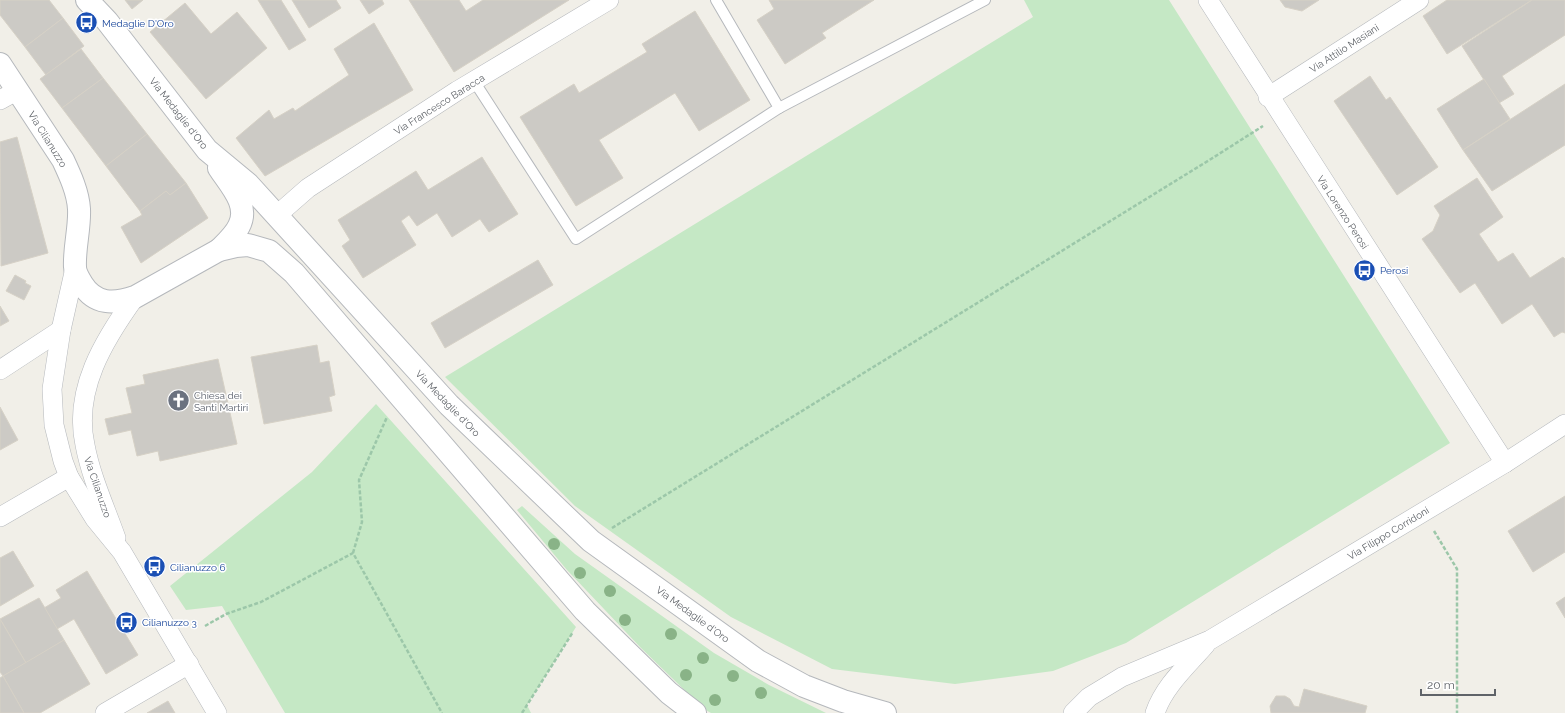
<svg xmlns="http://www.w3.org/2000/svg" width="1565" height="713" font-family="Raleway,sans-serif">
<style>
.green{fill:#c5e8c5}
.building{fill:#cccac5;stroke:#d6d1c6}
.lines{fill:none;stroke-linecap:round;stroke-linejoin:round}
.service-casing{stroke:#b5b8bc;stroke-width:12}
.minor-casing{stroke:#b5b8bc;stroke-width:20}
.tertiary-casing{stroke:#b5b8bc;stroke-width:24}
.path{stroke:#9cc7a9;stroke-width:2.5;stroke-dasharray:4 2;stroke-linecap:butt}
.service{stroke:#fff;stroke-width:10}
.minor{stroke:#fff;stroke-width:19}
.tertiary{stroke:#fff;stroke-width:22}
.tree{fill:#89b387}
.labels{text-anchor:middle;stroke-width:3;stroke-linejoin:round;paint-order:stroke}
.transit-label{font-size:10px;fill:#164399;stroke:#fff;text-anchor:start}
.street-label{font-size:10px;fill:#5f6368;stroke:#fff}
.worship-label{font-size:10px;fill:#5b616d;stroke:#fff;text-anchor:start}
</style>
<rect width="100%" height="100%" fill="#f1efe8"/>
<!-- green -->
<g class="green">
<path d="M1024 0H1169L1450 443 1126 643 1053 671 955 684 832 669 731 617 575 506 445 377 1033 17Z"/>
<path d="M376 404 576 627 527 705 531 713H285L222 606 186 610 170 586 312 472Z"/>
<path d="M522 506 575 554 714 653 769 685 826 713H711L704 709 641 648 567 570 517 510Z"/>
</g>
<!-- building -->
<g class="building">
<path d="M0 0H49L63 18 25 47 0 15Z"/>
<path d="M125 0H143L132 9Z"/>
<path d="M258 0H281L306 40 289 50Z"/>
<path d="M292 0H336L341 8 309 28Z"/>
<path d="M360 0H382L384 4 369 14Z"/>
<path d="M409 0H459L466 11 483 0H569L454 72Z"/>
<path d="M769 0H874L822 33 826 38 785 64 757 20 774 9Z"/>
<path d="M1280 0H1319L1302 11 1285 7Z"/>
<path d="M1447 0H1532L1447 54 1423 16Z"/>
<path d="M1532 0H1565V35L1502 76 1514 94 1499 103 1462 46Z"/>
<path d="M185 3 211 34 237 12 267 48 206 99 150 32Z"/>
<path d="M695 11 750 100 699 131 675 93 599 140 623 178 576 206 520 117 574 84 579 93 647 52 642 44Z"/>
<path d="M63 18 84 46 46 75 25 47Z"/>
<path d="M374 23 413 90 265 176 236 138 269 110 274 119 293 108 295 111 349 75 334 49Z"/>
<path d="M81 49 103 78 62 108 40 79Z"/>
<path d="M1370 76 1386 100 1390 97 1438 167 1397 195 1334 101Z"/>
<path d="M103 78 147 134 106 166 62 108Z"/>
<path d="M1484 79 1510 119 1463 150 1437 109Z"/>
<path d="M1565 84V145L1492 191 1463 150Z"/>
<path d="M147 134 186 183 170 195 166 191 140 211 106 166Z"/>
<path d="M17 137 48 253 1 266 0 142Z"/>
<path d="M482 157 518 214 489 232 480 219 452 237 437 213 417 226 409 215 401 221 416 245 363 278 342 246 350 240 338 220 416 171 428 190Z"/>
<path d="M1477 178 1503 217 1479 234 1498 262 1513 253 1530 278 1563 257 1565 259V333L1562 332 1554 337 1532 304 1502 324 1475 283 1460 293 1422 239 1433 231 1440 215 1434 206Z"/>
<path d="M186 183 208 218 141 263 121 227 142 215 140 211 166 191 170 195Z"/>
<path d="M538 260 553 285 445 348 431 323Z"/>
<path d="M15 275 26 281 25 283 31 286 24 300 6 291Z"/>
<path d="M0 306 9 321 0 326Z"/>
<path d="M317 345 320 363 329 361 335 395 329 397 332 411 264 424 251 357Z"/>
<path d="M218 359 237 444 160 461 158 451 137 456 131 430 109 435 105 419 132 413 126 388 145 384 143 375Z"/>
<path d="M0 407 18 440 0 450Z"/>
<path d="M1565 496V552L1533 572 1508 531Z"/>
<path d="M13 551 34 586 0 606V558Z"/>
<path d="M87 571 138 655 106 674 74 619 57 629 44 608 61 598 56 590Z"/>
<path d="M1565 597V618L1556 603Z"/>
<path d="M39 598 64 640 26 663 0 619Z"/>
<path d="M0 619 26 663 3 676 0 672Z"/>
<path d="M64 640 90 684 40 713H24L3 676Z"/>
<path d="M3 676 24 713H0V678Z"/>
<path d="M1304 689 1367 706 1365 713H1271L1270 706 1276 696H1285L1290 699 1294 706 1299 707Z"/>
<path d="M168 701 175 713H147Z"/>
</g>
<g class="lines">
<defs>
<g id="service">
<path d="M474 81 576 239 779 108 716 0"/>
<path d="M779 108 985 0"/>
</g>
<g id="minor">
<path d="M1208 0 1505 463"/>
<path d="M1268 97 1419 0"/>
<path d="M0 100 18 90"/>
<path d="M276 216 308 188 457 91 609 0"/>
<path d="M75 268 61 330 52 389 54 425 63 461 69 477 95 519 122 552 217 713"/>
<path d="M0 370 61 330"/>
<path d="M0 517 69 477"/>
<path d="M116 538C105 507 91 477 85 445 73 390 104 340 135 297"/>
<path d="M105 713 189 664"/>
<path d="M1073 713 1089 697 1122 677 1210 640 1505 463 1565 424"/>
<path d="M1155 713C1164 686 1188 665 1206 644"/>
</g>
<g id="tertiary">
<path d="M87 0 107 21 207 150 248 184 449 405 591 541 758 661 804 686 843 701 885 713"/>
<path d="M0 64 63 160C70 175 78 192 79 209 80 228 74 248 75 267 75 272 79 279 82 284 95 305 114 304 135 297L219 250 236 246 248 245 269 251 294 273 585 611 669 693 695 713"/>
<path d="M219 168C230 185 250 205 239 226 235 235 226 243 219 250"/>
</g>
</defs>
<!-- service casing -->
<use href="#service" class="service-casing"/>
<!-- minor casing -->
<use href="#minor" class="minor-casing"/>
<!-- tertiary casing -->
<use href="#tertiary" class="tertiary-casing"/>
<!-- path -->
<g class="path">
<path d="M612 528 1211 159 1263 126"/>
<path d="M1434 531 1457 569V713"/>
<path d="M353 553 362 522 359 480 387 417"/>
<path d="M205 626 226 614 261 602 353 553 442 713"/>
<path d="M522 713 573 632"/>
</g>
<!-- service -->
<use href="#service" class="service"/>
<!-- minor -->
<use href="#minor" class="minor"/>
<!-- tertiary -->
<use href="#tertiary" class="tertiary"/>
</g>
<!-- trees -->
<g class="tree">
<circle cx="554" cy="544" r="6"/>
<circle cx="580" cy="573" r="6"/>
<circle cx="610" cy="591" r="6"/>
<circle cx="625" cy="620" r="6"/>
<circle cx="671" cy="634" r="6"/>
<circle cx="703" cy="658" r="6"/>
<circle cx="686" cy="675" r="6"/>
<circle cx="733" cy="676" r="6"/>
<circle cx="761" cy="693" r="6"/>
<circle cx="715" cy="700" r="6"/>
</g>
<!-- icons -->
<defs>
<symbol id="bus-disc" viewBox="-11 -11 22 22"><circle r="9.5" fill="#1a4fb4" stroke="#fff"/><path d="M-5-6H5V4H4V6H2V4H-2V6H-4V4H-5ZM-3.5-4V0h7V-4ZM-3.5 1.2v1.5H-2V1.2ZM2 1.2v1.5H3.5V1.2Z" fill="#fff"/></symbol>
<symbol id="church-disc" viewBox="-11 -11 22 22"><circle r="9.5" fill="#6b7280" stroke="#fff"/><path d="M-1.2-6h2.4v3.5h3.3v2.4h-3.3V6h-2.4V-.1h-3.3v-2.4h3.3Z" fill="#fff"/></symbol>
</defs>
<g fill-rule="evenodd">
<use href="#bus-disc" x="74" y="10" width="25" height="25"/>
<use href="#bus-disc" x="1352" y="258" width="25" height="25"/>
<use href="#church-disc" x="166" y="388" width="25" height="25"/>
<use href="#bus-disc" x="142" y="554" width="25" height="25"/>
<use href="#bus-disc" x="114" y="610" width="25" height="25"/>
</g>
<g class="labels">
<!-- transit labels -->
<g class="transit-label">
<text x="102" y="27">Medaglie D'Oro</text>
<text x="1380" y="274">Perosi</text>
<text x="170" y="571">Cilianuzzo 6</text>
<text x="142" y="626">Cilianuzzo 3</text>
</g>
<!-- street labels -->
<g class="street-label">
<text transform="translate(1344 48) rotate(-33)" y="4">Via Attilio Masiani</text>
<text transform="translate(439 104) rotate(-32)" y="4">Via Francesco Baracca</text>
<text transform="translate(179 113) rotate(52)" y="4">Via Medaglie d'Oro</text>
<text transform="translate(48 139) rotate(58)" y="4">Via Cilianuzzo</text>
<text transform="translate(1343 212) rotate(57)" y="4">Via Lorenzo Perosi</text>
<text transform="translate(448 403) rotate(46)" y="4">Via Medaglie d'Oro</text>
<text transform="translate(98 487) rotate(71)" y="4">Via Cilianuzzo</text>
<text transform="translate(1388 533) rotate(-31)" y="4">Via Filippo Corridoni</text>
<text transform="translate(693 614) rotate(36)" y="4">Via Medaglie d'Oro</text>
</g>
<!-- worship labels -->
<g class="worship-label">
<text x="194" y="399">Chiesa dei<tspan x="194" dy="12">Santi Martiri</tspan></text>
</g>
</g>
<!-- scale -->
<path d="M1421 689v6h74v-6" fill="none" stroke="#5f6368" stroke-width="2"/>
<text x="1427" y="689" font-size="12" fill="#5f6368" stroke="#ffffff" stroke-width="3" paint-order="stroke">20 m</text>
</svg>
